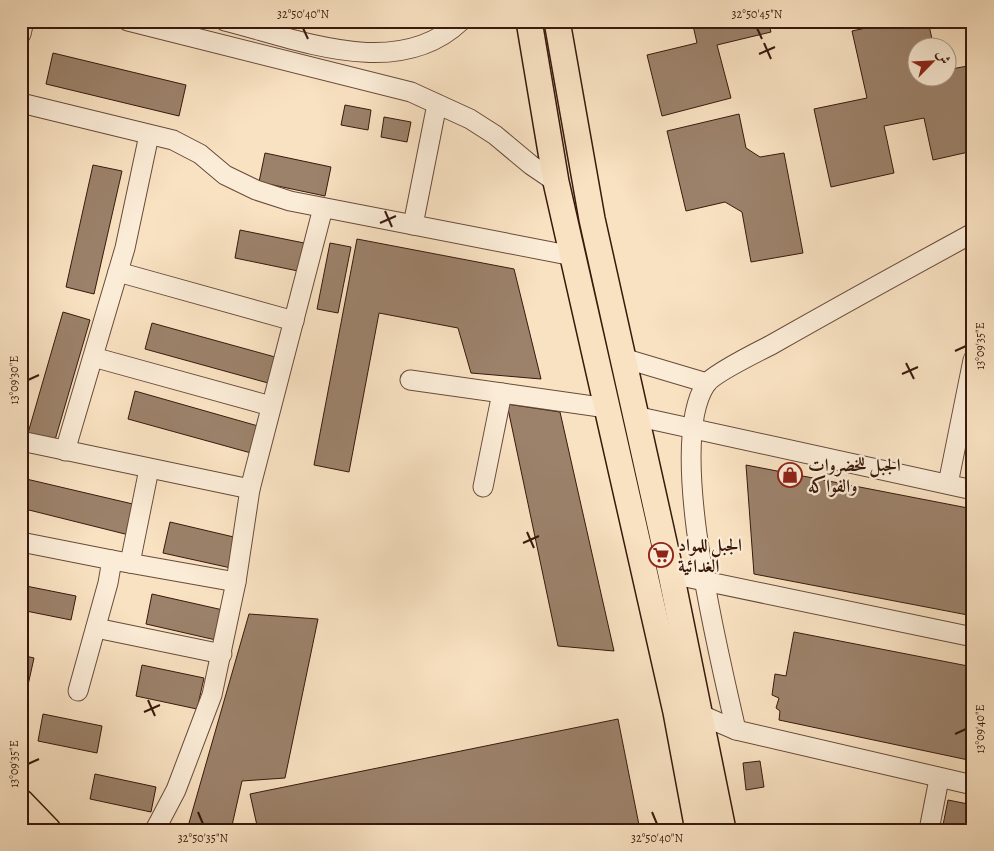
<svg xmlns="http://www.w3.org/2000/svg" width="994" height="851" font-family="Alegreya,Amiri,serif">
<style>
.building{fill:#9c826b;stroke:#38190c}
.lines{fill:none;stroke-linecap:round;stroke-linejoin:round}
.minor-casing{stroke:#684b3a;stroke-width:21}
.major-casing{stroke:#38190c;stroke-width:28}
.minor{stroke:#fbecd7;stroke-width:19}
.major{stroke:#f9e2c2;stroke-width:25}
.ticks{fill:none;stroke:#38190c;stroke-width:2}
.labels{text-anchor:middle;stroke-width:4.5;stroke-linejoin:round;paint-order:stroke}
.poi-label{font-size:18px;font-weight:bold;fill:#38190c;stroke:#fbecd7;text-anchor:start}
.neatline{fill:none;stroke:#38190c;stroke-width:2}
.ticks-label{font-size:12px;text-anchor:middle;fill:#38190c}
</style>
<rect width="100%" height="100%" fill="#f9e2c2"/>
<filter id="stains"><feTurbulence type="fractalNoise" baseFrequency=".004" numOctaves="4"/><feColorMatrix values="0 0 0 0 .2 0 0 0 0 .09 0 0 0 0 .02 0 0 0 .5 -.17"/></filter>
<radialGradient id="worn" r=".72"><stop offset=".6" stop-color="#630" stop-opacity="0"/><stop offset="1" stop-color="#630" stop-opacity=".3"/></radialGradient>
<!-- building -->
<g class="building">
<path d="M692 21H768L771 32 717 45 731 98 662 116 647 55 697 43Z"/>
<path d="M898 21H928L934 48H916V78H946V70L973 65V151L933 160 924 118 884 126 894 173 831 187 814 109 867 98 852 31Z"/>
<path d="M53 53 186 85 179 116 46 84Z"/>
<path d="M345 105 371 110 368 130 341 125Z"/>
<path d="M739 114 746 148 760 157 784 153 803 253 751 262 742 212 725 202 686 211 667 131Z"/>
<path d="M384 117 411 122 407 142 381 137Z"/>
<path d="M265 153 331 167 325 196 259 182Z"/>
<path d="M93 165 122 171 94 294 66 287Z"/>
<path d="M240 230 304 243 298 271 235 258Z"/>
<path d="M357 239 514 269 541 379 471 373 458 328 379 313 349 472 314 465Z"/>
<path d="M330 243 351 247 338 313 317 309Z"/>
<path d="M63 312 90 320 55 440 28 433Z"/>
<path d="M152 323 275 357 268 383 145 349Z"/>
<path d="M135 391 258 426 251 453 128 419Z"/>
<path d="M507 404 560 412 614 651 558 646Z"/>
<path d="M746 465 973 509V616L754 574Z"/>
<path d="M22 478 137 505 129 535 21 508Z"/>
<path d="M170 522 238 538 231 568 163 553Z"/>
<path d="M21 585 76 596 71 620 21 610Z"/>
<path d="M152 594 223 610 216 640 146 624Z"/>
<path d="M249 614 318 619 285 778 242 781 231 830H187Z"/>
<path d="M794 632 973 667V761L779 720 780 711 776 708 779 698 772 695 775 674 786 676Z"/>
<path d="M21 655 34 658 28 685 21 683Z"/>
<path d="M142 665 204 678 197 709 136 696Z"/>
<path d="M43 714 102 726 97 753 38 741Z"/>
<path d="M618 719 640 830H258L250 794Z"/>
<path d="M760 761 764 787 746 790 743 763Z"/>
<path d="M95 774 156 787 151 812 90 799Z"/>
<path d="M948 800 973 805V830H942Z"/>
</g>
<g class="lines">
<defs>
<g id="minor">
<path d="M128 21 411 92 470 119 495 135 531 165 556 182"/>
<path d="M225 21C298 39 397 82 461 21"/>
<path d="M21 34 24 21"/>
<path d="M21 103 173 140 200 154 225 175 256 190 290 201 573 256"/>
<path d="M413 225 437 104"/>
<path d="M118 272 294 321"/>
<path d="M93 357 271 406"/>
<path d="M623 358 707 383"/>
<path d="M410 380 607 408"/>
<path d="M635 416 973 490"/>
<path d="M21 441 250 489"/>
<path d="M65 451 125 248 149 135"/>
<path d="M948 484 973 360"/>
<path d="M483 487 502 393"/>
<path d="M21 542 112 560 108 583 78 691"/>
<path d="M112 560 236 582"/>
<path d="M130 563 149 469"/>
<path d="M671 574 973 637"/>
<path d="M96 628 222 654"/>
<path d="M690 713 699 714 736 730 973 785"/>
<path d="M736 730C720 657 665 445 706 384 713 374 757 352 771 345 838 307 905 270 973 233"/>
<path d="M155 830 176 790 212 695 236 582 250 489 323 208"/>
<path d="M929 830 939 779"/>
</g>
<g id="major">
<path d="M529 21 556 182 676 712 698 830"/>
<path d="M557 21 592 219 671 574 723 830"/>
<path d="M21 802 48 830"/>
</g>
</defs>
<!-- minor casing -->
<use href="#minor" class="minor-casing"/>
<!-- major casing -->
<use href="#major" class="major-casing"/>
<!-- minor -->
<use href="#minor" class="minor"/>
<!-- major -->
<use href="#major" class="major"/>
</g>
<!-- ticks -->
<path class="ticks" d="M303 28 308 39M757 28 762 39M764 43 771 59M759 54 775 47M385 211 392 227M380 223 396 216M955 351 966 346M906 363 914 379M902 374 918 367M28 380 39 375M527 532 534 548M523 543 539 536M148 700 155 716M144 712 160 705M955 734 966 729M28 764 39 759M198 812 203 824M652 812 657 824"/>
<!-- icons -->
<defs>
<symbol id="shop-ring" viewBox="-11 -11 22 22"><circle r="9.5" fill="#fbecd7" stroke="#8f2418" stroke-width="1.5"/><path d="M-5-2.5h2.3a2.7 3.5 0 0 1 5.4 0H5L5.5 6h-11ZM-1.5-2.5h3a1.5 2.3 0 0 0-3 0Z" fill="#8f2418"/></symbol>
<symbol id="supermarket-ring" viewBox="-11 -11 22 22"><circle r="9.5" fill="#fbecd7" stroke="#8f2418" stroke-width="1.5"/><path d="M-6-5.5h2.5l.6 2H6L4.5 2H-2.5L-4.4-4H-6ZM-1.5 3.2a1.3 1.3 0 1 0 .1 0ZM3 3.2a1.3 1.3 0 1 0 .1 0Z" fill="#8f2418"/></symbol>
</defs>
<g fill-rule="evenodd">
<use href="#shop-ring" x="776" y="461" width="28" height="28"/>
<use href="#supermarket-ring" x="647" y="541" width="28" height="28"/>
</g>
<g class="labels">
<!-- poi labels -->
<g class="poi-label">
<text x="808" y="471">الجبل للخضروات<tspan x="808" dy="21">والفواكه</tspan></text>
<text x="678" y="551">الجبل للمواد<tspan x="678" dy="21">الغدائية</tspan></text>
</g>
</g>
<!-- margin -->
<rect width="994" height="851" fill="none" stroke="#f9e2c2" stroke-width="55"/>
<!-- north arrow -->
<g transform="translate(932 62) rotate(66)"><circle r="24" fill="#fbecd7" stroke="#ad9886"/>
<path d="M0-4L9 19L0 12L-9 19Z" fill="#8f2418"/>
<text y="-8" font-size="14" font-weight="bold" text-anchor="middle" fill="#38190c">ش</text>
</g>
<rect x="28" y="28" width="938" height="796" class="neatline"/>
<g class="ticks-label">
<text x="303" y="18">32°50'40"N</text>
<text x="757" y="18">32°50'45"N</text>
<text transform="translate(980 346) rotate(-90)" y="4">13°09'35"E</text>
<text transform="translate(14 380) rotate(-90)" y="4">13°09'30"E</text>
<text transform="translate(980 729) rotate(-90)" y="4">13°09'40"E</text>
<text transform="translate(14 764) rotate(-90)" y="4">13°09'35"E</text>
<text x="203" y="842">32°50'35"N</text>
<text x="657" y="842">32°50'40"N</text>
</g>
<rect width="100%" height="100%" filter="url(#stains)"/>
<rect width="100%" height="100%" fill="url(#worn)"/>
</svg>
